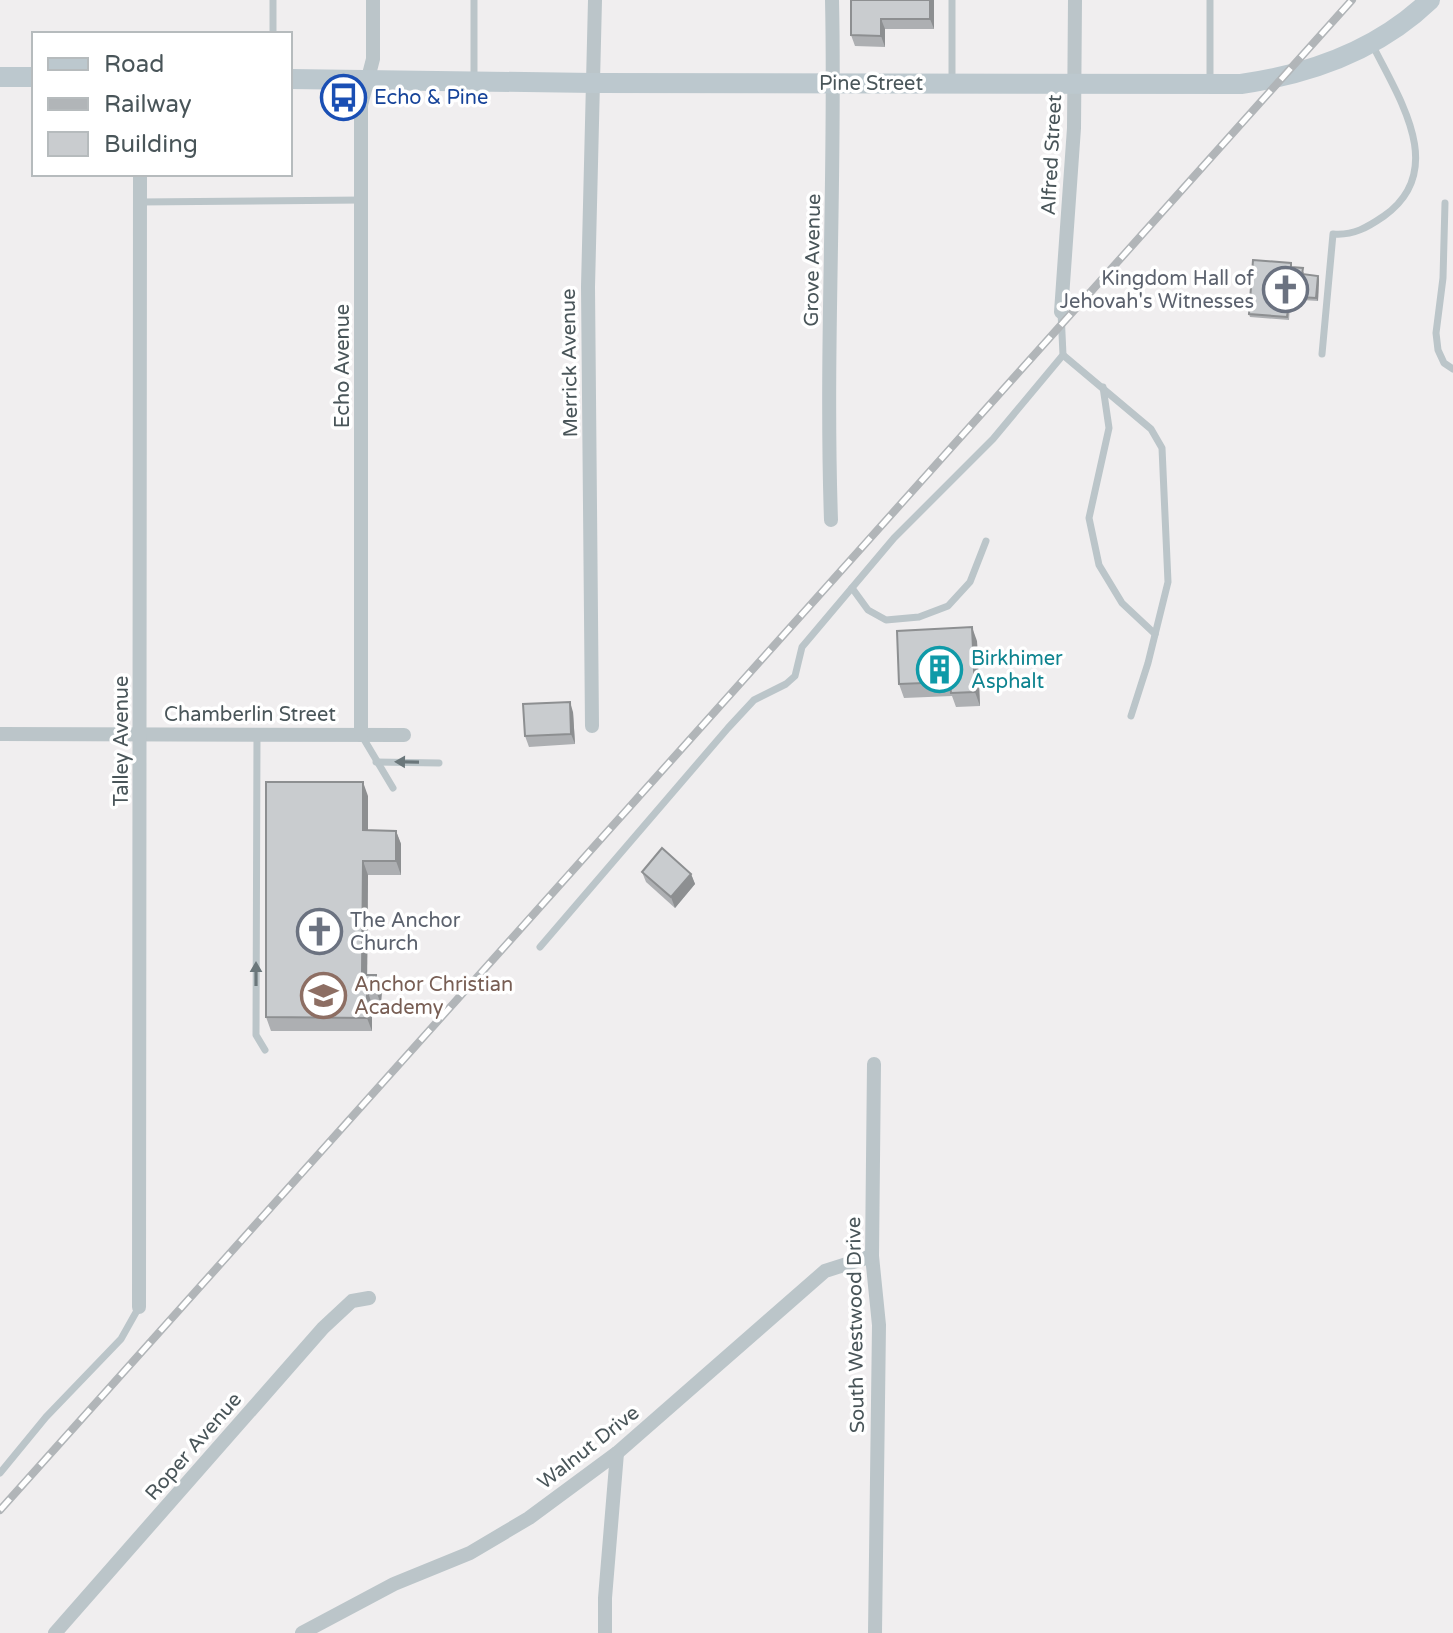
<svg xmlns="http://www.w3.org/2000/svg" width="1453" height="1633" font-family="'Varela Round',sans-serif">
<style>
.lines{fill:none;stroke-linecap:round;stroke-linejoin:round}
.service{stroke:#bbc5c9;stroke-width:7}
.minor{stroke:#bbc5c9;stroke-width:14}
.secondary{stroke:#bcc8ce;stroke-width:20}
.rail-casing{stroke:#b1b5b8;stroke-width:8}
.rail{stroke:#fff;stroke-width:5;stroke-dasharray:15;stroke-linecap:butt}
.wall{fill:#adafb2}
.shaded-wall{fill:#8d8f91}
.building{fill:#c9cccf;stroke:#8d8f91;stroke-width:2}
.oneway{fill:#6b777b}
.labels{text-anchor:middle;stroke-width:7;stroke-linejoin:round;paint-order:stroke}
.street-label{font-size:20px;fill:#495559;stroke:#fff}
.transit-label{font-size:20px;fill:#164399;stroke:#fff;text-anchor:start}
.worship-label{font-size:20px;fill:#5b616d;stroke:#fff;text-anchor:end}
.culture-label{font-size:20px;fill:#0d838f;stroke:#fff;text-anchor:start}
.education-label{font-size:20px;fill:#785e54;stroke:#fff;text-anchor:start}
</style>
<rect width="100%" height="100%" fill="#f0eeef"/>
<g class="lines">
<!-- service -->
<g class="service">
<path d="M273 34V0"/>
<path d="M474 79V0"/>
<path d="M952 82V0"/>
<path d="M1210 82V0"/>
<path d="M140 202 362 200"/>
<path d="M1445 203 1443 278 1436 333 1438 350 1444 363 1453 369"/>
<path d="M1322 354 1333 234C1353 236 1368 227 1384 216 1449 170 1398 97 1372 44"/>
<path d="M1063 355 1151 429 1162 448 1168 582 1148 663 1131 716"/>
<path d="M1103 387 1109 428 1089 518 1099 565 1122 603 1155 634"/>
<path d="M852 588 868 610 886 620 919 617 948 606 970 582 986 541"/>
<path d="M257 735 256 1035 265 1050"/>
<path d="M362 736 393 788"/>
<path d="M376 762 439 763"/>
<path d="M540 947 728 728 754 700 786 684 795 676 802 647 894 538 993 439 1063 355 1061 312"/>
<path d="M0 1473 46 1417 121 1339 139 1307"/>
</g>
<!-- minor -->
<g class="minor">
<path d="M1061 312 1074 128 1075 0"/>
<path d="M831 520C825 347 836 173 832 0"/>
<path d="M592 726 588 287 595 0"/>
<path d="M0 734 404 735"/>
<path d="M361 735V105L373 59V0"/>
<path d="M874 1064 872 1256 879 1325 875 1633"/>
<path d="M139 1307 140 174"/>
<path d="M55 1633 323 1328 352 1301 369 1298"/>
<path d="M302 1633 394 1584 470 1553 529 1518 617 1453 825 1271 872 1256"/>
<path d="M605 1633V1598L617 1453"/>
</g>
<!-- secondary -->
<g class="secondary">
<path d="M0 77H34"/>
<path d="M290 79 594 83 1241 84C1311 74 1378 50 1430 0"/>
</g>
<defs>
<path id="rail" d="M0 1510 1352 0"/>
</defs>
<!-- rail casing -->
<use href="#rail" class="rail-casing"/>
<!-- rail -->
<use href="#rail" class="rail"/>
</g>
<!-- wall -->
<g class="wall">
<path d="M851 0H934V29H885V47L855 46 851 35Z"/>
<path d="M1292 267 1304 272V275L1319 279 1318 301 1302 300V307L1290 306 1289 320 1250 317 1249 314Z"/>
<path d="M977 641 980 706 956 707 952 696 904 698 899 684Z"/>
<path d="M573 712 575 744 529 747 525 736Z"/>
<path d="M368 796V830L396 831 401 844V875H368L367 975H376L382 989 381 1004H372V1031H271L266 1017Z"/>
<path d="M642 872 691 874 695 884 675 908 646 882Z"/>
</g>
<!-- shaded-wall -->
<g class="shaded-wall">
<path d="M930 0H934V29L930 19Z"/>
<path d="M881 19 885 29V47L881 36Z"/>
<path d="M1318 276 1319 279 1318 301 1316 298Z"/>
<path d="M972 627 977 641 980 706 975 692Z"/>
<path d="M570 702 573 712 575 744 571 734Z"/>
<path d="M363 782 368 796V844L363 830Z"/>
<path d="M396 831 401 844V875L396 861Z"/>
<path d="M363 861 368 875 367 989 362 975Z"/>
<path d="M691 874 695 884 675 908 671 897Z"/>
<path d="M376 975 382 989 381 1004 376 991Z"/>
<path d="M367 990 372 1004V1031L367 1018Z"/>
</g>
<!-- building -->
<g class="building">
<path d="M851 0H930V19H881V36L851 35Z"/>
<path d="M1253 260 1291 263V267L1303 268 1302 274 1318 276 1316 298 1301 297 1300 303 1289 302 1287 317 1249 314Z"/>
<path d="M972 627 975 692 951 693 950 682 899 684 897 631Z"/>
<path d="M570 702 571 734 525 736 523 704Z"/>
<path d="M266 782H363V830L396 831V861H363L362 975H376V991L367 990V1018L266 1017Z"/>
<path d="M662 848 691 874 671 897 642 872Z"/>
</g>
<!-- one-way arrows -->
<defs><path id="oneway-solid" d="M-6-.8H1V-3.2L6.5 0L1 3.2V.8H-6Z" transform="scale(2)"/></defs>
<g class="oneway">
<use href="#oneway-solid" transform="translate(407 762) rotate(-179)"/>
<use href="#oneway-solid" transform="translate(256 974) rotate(-90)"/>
</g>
<!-- icons -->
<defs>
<symbol id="bus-ring" viewBox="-11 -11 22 22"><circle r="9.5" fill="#fff" stroke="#1a4fb4" stroke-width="1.5"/><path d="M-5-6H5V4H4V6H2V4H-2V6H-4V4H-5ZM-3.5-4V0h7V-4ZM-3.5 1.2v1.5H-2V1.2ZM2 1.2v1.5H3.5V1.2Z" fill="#1a4fb4"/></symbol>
<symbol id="church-ring" viewBox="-11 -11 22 22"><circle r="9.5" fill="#fff" stroke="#6b7280" stroke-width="1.5"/><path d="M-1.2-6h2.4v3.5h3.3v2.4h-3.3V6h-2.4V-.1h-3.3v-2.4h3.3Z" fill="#6b7280"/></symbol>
<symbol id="building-ring" viewBox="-11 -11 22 22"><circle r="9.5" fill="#fff" stroke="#0f9aa8" stroke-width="1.5"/><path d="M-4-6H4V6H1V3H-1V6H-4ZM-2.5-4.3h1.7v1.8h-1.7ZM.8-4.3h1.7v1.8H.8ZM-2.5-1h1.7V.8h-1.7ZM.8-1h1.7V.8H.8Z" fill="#0f9aa8"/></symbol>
<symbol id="school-ring" viewBox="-11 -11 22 22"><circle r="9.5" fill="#fff" stroke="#8d6e63" stroke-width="1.5"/><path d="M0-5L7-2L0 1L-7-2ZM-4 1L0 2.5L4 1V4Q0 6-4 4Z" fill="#8d6e63"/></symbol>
</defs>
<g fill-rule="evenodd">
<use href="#bus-ring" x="318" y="72" width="51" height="51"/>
<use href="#church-ring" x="1260" y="264" width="51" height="51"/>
<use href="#building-ring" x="914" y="644" width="51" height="51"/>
<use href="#church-ring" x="294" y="906" width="51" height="51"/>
<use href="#school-ring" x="298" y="970" width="51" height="51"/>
</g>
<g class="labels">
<!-- street labels -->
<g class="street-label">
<text x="871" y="90">Pine Street</text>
<text transform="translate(1051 155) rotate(-87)" y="7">Alfred Street</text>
<text transform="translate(812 260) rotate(-89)" y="7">Grove Avenue</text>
<text transform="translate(569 363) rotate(-91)" y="7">Merrick Avenue</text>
<text transform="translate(342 366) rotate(-90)" y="7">Echo Avenue</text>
<text x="250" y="721">Chamberlin Street</text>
<text transform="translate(121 741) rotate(-90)" y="7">Talley Avenue</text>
<text transform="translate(855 1325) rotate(-91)" y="7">South Westwood Drive</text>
<text transform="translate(193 1446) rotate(-49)" y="7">Roper Avenue</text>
<text transform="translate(588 1447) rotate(-38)" y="7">Walnut Drive</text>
</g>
<!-- transit labels -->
<g class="transit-label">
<text x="374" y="104">Echo &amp; Pine</text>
</g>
<!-- worship labels -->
<g class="worship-label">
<text x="1254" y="285">Kingdom Hall of<tspan x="1254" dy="23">Jehovah's Witnesses</tspan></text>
<text x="350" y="927" text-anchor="start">The Anchor<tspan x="350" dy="23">Church</tspan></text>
</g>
<!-- culture labels -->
<g class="culture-label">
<text x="971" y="665">Birkhimer<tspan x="971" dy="23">Asphalt</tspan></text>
</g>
<!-- education labels -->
<g class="education-label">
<text x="354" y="991">Anchor Christian<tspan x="354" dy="23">Academy</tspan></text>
</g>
</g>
<!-- legend -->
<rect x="32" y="32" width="260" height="144" fill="#ffffff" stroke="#b6bbbd" stroke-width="2"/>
<rect x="48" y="58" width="40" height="12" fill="#bcc8ce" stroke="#b6bbbd" stroke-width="2"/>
<text x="104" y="72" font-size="24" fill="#495559">Road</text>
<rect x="48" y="98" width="40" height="12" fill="#b1b5b8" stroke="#b6bbbd" stroke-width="2"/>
<text x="104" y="112" font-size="24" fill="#495559">Railway</text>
<rect x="48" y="132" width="40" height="24" fill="#c9cccf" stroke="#b6bbbd" stroke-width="2"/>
<text x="104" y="152" font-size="24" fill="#495559">Building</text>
</svg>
